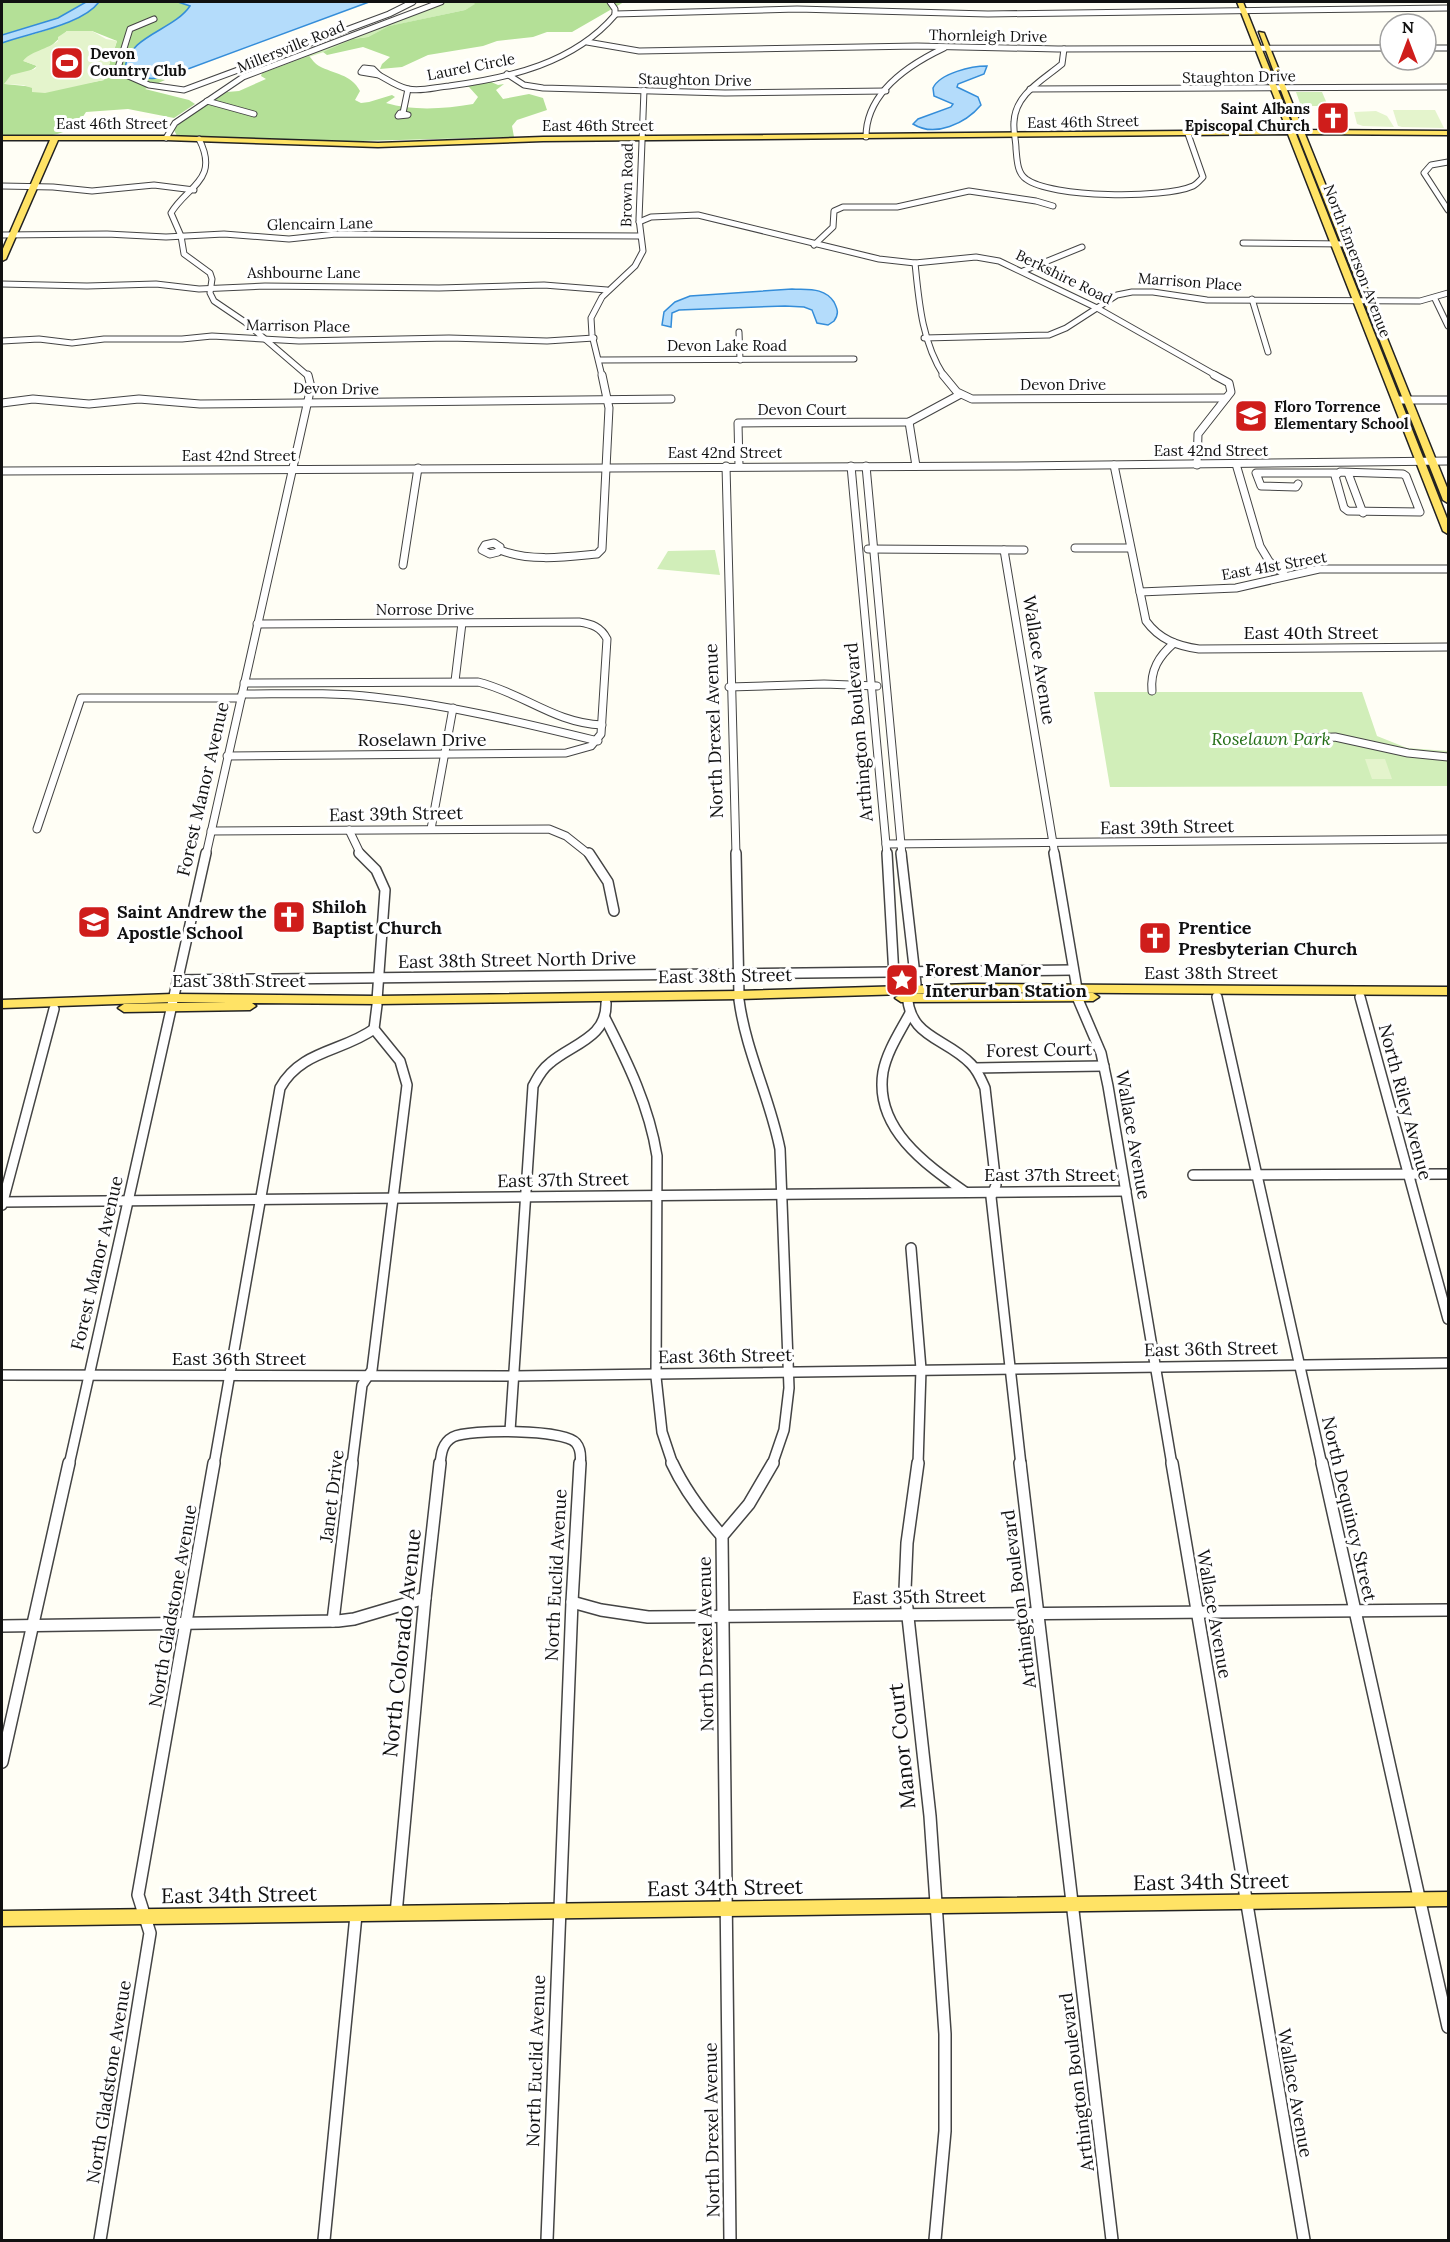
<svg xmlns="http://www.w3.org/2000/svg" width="1450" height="2242" font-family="Lora,serif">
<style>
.green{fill:#d1eeb9}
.forest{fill:#b4e097;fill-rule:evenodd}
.pitch{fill:#e4f4cc}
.water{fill:#b4dcfb;stroke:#348dd9;stroke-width:1.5}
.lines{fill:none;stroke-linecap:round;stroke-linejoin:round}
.minor-far3-casing{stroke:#444;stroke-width:7}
.minor-far2-casing{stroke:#444;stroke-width:9}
.minor-far1-casing{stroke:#444;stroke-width:12}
.minor-casing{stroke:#444;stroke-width:14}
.major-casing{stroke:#222;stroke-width:3}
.minor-far3{stroke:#fff;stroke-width:5}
.minor-far2{stroke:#fff;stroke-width:7}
.minor-far1{stroke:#fff;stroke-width:9}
.minor{stroke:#fff;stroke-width:11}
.major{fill:#ffe365;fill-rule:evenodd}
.labels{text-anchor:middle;stroke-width:6;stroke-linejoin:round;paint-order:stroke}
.far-street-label{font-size:15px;fill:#111;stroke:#fff}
.far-poi-label{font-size:15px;font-weight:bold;fill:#111;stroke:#fff;text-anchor:start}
.street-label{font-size:18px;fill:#111;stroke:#fff}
.park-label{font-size:18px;font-style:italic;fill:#267019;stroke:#fff}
.poi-label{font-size:18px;font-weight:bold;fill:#111;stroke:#fff;text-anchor:start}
.near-street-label{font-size:21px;fill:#111;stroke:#fff}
</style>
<rect width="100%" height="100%" fill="#fffef5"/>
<!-- green -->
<g class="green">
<path d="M445 2H473L476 4 465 10 390 26 368 37 353 39 333 49 254 75Z"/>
<path d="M1296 92H1322L1328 106H1301Z"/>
<path d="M715 550 720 575 657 569 668 551Z"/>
<path d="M1094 692H1362L1377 736 1407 748 1448 751V786L1110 787Z"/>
</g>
<!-- forest -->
<g class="forest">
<path d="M2 2H86L58 18 2 35Z"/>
<path d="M99 2 189 3 190 6 177 21 154 33 132 50 153 78 165 80 145 89 189 100 195 104 174 118 128 109 86 112C66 144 35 135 2 135V43C29 34 82 25 99 2ZM67 31H92L117 41 104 80 54 89 5 84C14 75 28 74 37 66L24 61 48 49Z"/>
<path d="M473 2H624L572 32H547L533 37 497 41 483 46 428 55 402 67 380 69 382 64 390 57 363 47 327 55 323 52 353 39 368 37 389 26 465 10 475 4Z"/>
<path d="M309 56C312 59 315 64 319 66 334 74 351 74 360 91L355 100 361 103 369 102 392 95 395 97 386 103C413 111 444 109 473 104L478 97 469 87 462 86 489 81 498 85 504 84 496 90 503 99 529 94 543 98 547 110 517 120 512 126 514 137 325 142 177 136 174 130 181 121 227 92 239 91 266 79 261 76 262 73Z"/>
</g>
<!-- pitch -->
<g class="pitch">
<path d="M67 31H92L106 39 117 41 104 80 45 93 32 92V88L23 85 4 84 11 75 35 69 37 66 23 61C29 52 48 49 58 41V37Z"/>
<path d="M1393 110H1435L1444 128 1402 127 1398 126Z"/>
<path d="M1376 111 1387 116 1394 127 1363 126 1357 124 1354 112Z"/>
<path d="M1365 759H1385L1392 779H1372Z"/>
</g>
<!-- water -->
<g class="water">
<path d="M86 2H99C82 25 29 33 2 43V35L58 18Z"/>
<path d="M178 2H369L169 76C155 80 135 80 125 68 129 35 173 31 190 6Z"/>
<path d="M987 66 984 74 958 84 957 87 978 97 981 105C966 123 935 138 913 124L918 119 951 107 953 104 934 96 933 88C940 73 972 66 987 66Z"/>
<path d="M792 289C808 290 824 287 834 302 838 310 839 314 834 321L828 325 817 323 812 310 804 307 785 306 679 310 672 313 671 327 662 325 664 312 675 302 690 296Z"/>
</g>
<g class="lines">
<defs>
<g id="minor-far3">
<path d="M615 14 797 9 988 14 1448 8"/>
<path d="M154 19 130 29 117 71 149 85 184 90 389 14 413 2"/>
<path d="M587 42 639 51 917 46 1058 49 1390 48"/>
<path d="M1426 48H1448"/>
<path d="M1064 49 1062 64C1043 80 1015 94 1014 122 1013 131 1016 140 1016 149 1017 159 1017 173 1026 179 1051 198 1164 199 1193 186 1197 184 1200 180 1203 177L1188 134"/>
<path d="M364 68 373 69 379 75 361 72Z"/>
<path d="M507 74 524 85 543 88 725 93 886 91"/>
<path d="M379 75C388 80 398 87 408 89 421 92 436 87 449 86 510 78 574 63 615 15V9L610 2"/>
<path d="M1030 89 1448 87"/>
<path d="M207 101 254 114"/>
<path d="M400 113 408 115 398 116Z"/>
<path d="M403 113 408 89"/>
<path d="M866 137C866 93 908 65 944 48"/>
<path d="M166 138 175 123 243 77 441 2"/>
<path d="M199 139C220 180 187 186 171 213L181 236 184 254 210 273 212 279 210 293 214 301 245 322 308 376"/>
<path d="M1448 162 1431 165 1424 173 1448 210"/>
<path d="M2 186 53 187 92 191 154 185 194 190"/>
<path d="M639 222 651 217 698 215 879 259 915 263 976 257 999 261 1097 308 1217 376"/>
<path d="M2 235 107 234 166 237 224 234 289 239 336 234 640 236"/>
<path d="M1243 243 1347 244"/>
<path d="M814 245 833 227 834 211 843 207H897L969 191 1036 201 1053 206"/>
<path d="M915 263C919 303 922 342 944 376"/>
<path d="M1023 271 1082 247"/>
<path d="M2 284 87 286 156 284 199 289 265 286 439 288 544 285 607 290"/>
<path d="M1252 299 1268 352"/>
<path d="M1435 299 1448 326"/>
<path d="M739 332 740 360"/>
<path d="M924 338 1049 335 1066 328 1117 295 1132 292H1153L1207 300 1420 301 1448 293"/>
<path d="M2 341 39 339 72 343 104 339H182L212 336 299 341 449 338 547 341 594 338"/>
<path d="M600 360 854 359"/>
<path d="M602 376 592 335 591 318 602 297 635 266 643 251 639 219 644 90"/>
</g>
<g id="minor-far2">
<path d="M943 375 957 392 972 399 1226 398"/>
<path d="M1397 400H1448"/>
<path d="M2 403 33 399 89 404 139 399 200 404 671 399"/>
<path d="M909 422 916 466"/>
<path d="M1236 464 1260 546 1269 561 1286 576"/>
<path d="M1114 465 1146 621C1159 639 1177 646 1199 649L1448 647"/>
<path d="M1197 465 1198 434 1231 392 1229 383 1214 375"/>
<path d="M726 466 736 855"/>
<path d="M739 466 738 423 909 422 959 395"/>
<path d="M851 466 887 855"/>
<path d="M866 466 902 855"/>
<path d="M2 471 1009 466 1448 461"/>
<path d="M1340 472 1403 474 1406 476 1420 512 1348 511 1344 508 1335 476Z"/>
<path d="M1348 473 1363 513"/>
<path d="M1298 484 1296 487 1261 486 1256 473H1336"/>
<path d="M494 543 500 547 498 552 490 554 482 550 485 545Z"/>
<path d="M1075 548H1130"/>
<path d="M868 549 1024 550"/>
<path d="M500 550C530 562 566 557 597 554L602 549 609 408 602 375"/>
<path d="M1004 550 1055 855"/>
<path d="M403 565 418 468"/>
<path d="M1140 592 1236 588 1319 569H1448"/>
<path d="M455 681 462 623"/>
<path d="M244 683 478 682C523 693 554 723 602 725"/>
<path d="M729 687 824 684 877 686"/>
<path d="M1152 691C1150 670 1159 656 1174 643"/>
<path d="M242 694C286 694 330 692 374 697 450 705 524 723 598 741"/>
<path d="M1303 738 1335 737 1408 753 1448 757"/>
<path d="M227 756 566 753 591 746 601 734 607 639C601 627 592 624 579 622L257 624"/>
<path d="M37 829 81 698H241"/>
<path d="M431 829 453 708"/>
<path d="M349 830 361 855"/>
<path d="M211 831 549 829 566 836 590 855"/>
<path d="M886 844 1448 839"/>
<path d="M206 855 311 387 308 375"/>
</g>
<g id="minor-far1">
<path d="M359 853 376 870 385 890 377 1000"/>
<path d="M589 853 608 882 614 911"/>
<path d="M736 853 739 995"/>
<path d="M887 853 894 976 897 984 906 989"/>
<path d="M901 853 916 984 906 989"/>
<path d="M1054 853 1077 989"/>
<path d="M177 980 1073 970"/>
<path d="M907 991C908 1039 944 1036 971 1064 978 1071 981 1079 985 1088L996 1185 991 1197 1021 1465"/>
<path d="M1077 997 1101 1053 1108 1086 1172 1465"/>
<path d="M1217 997 1322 1465"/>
<path d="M1360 997 1448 1319"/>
<path d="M739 1000C746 1052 770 1098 780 1149L789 1388 784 1430 772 1465"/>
<path d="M910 1013C900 1032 887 1051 883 1072 874 1128 925 1164 965 1192"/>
<path d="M605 1018C628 1063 649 1106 657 1156L656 1377 662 1432 673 1465"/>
<path d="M975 1068 1104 1066"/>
<path d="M1193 1175 1448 1174"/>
<path d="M2 1202 1126 1191"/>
<path d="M2 1205 54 1009"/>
<path d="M911 1248 921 1369 918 1465"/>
<path d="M2 1375 514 1376 1448 1363"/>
<path d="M510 1431 533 1086C538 1077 542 1069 550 1063 572 1044 607 1038 606 1003"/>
<path d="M69 1465 206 853"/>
<path d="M214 1465 280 1088C301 1050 342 1052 374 1029"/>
<path d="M352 1465 362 1385 372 1370 407 1085 400 1061 374 1029 377 1005"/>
<path d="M440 1465C441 1454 442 1443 453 1437 469 1429 565 1429 576 1443 581 1449 581 1458 580 1465"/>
</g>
<g id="minor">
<path d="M672 1463C685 1491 702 1513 722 1536"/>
<path d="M918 1463 907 1543 905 1590 930 1816 945 2034V2131L935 2240"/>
<path d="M1020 1463 1112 2240"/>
<path d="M1172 1463 1304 2240"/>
<path d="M1322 1463 1448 2027"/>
<path d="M572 1602 601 1610 648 1617 1448 1610"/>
<path d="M333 1621 352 1463"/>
<path d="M2 1626 338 1621 354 1619 425 1598"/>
<path d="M2 1762 69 1463"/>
<path d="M396 1914 425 1598 440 1463"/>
<path d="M100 2240 150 1933 138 1895 214 1463"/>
<path d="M324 2240 356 1915"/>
<path d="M547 2240 572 1602 580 1463"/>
<path d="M730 2240 722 1536 749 1504 773 1463"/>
</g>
<g id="major">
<path d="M1237 2H1243L1294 130H1296L1259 32 1264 33 1303 130 1448 131V135L1305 134 1448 490V503L1443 500 1298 134H1296L1448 521V534L1443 531 1288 134 543 141 378 147 166 140H58L6 259 2 261V251L50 140H2V136H166L378 143 543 137 1287 130Z"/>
<path d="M973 984 1448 987V995L973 992 739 999 377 1004 252 1003 256 1006 250 1010 124 1012 118 1008 124 1004 227 1002H173L2 1008V1000L173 994 377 996 739 991Z"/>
<path d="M1093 993 1099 997 1093 1001 901 1002 895 998 901 994Z"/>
<path d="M1448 1892V1906L2 1926V1911Z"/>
</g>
</defs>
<!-- minor-far3 casing -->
<use href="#minor-far3" class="minor-far3-casing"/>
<!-- minor-far2 casing -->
<use href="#minor-far2" class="minor-far2-casing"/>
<!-- minor-far1 casing -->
<use href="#minor-far1" class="minor-far1-casing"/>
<!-- minor casing -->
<use href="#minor" class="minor-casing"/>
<!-- major casing -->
<use href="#major" class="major-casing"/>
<!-- minor-far3 -->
<use href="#minor-far3" class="minor-far3"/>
<!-- minor-far2 -->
<use href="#minor-far2" class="minor-far2"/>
<!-- minor-far1 -->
<use href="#minor-far1" class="minor-far1"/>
<!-- minor -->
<use href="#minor" class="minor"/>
<!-- major -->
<use href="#major" class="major"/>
</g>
<!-- icons -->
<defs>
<symbol id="stadium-square" viewBox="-11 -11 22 22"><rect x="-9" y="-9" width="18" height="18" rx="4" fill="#cf1d1b" stroke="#fff"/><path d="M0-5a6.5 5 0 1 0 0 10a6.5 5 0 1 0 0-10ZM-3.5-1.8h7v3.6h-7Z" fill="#fff"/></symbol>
<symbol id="church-square" viewBox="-11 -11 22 22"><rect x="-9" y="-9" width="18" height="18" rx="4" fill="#cf1d1b" stroke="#fff"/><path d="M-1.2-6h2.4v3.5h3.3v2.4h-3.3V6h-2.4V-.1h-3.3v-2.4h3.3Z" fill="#fff"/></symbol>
<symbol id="school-square" viewBox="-11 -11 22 22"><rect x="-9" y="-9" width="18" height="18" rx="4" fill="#cf1d1b" stroke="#fff"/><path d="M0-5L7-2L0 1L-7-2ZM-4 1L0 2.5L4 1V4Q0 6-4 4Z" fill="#fff"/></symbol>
<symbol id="sight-square" viewBox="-11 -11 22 22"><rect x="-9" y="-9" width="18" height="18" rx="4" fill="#cf1d1b" stroke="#fff"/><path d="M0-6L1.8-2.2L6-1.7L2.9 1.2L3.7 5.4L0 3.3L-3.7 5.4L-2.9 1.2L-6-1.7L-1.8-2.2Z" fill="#fff"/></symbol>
</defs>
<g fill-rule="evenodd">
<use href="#stadium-square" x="48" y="44" width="38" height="38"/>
<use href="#church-square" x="1314" y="99" width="38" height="38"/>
<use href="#school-square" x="1232" y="397" width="38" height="38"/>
<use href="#church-square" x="270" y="898" width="38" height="38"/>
<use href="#school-square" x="75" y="903" width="38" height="38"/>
<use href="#church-square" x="1136" y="919" width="38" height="38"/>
<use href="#sight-square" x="883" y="961" width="38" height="38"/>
</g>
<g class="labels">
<!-- far-street labels -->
<g class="far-street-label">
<text transform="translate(988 36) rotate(1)" y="5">Thornleigh Drive</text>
<text transform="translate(291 47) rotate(-22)" y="5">Millersville Road</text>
<text transform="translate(471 67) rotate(-11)" y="5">Laurel Circle</text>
<text transform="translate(1239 77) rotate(-1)" y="5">Staughton Drive</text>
<text transform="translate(695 80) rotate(1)" y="5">Staughton Drive</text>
<text transform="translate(1083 122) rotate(-1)" y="5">East 46th Street</text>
<text x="112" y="129">East 46th Street</text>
<text x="598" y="131">East 46th Street</text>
<text transform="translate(627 185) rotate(-89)" y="5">Brown Road</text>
<text transform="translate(320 224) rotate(-1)" y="5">Glencairn Lane</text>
<text transform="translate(1357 261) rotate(69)" y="5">North Emerson Avenue</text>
<text x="304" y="278">Ashbourne Lane</text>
<text transform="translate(1064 277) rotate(26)" y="5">Berkshire Road</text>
<text transform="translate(1190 282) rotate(4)" y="5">Marrison Place</text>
<text transform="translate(298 326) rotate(1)" y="5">Marrison Place</text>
<text x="727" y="351">Devon Lake Road</text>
<text x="1063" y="390">Devon Drive</text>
<text transform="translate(336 389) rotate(1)" y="5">Devon Drive</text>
<text x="802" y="415">Devon Court</text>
<text x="1211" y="456">East 42nd Street</text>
<text x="725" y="458">East 42nd Street</text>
<text x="239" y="461">East 42nd Street</text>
<text transform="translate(1274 566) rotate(-10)" y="5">East 41st Street</text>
<text x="425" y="615">Norrose Drive</text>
</g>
<!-- far-poi labels -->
<g class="far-poi-label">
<text x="90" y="59">Devon<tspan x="90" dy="17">Country Club</tspan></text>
<text x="1310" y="114" text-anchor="end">Saint Albans<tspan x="1310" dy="17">Episcopal Church</tspan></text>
<text x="1274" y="412">Floro Torrence<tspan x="1274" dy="17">Elementary School</tspan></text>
</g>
<!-- street labels -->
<g class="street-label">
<text x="1311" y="639">East 40th Street</text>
<text transform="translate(1039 660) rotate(81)" y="6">Wallace Avenue</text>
<text transform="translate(714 731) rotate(-92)" y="6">North Drexel Avenue</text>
<text transform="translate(859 732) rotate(-95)" y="6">Arthington Boulevard</text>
<text x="422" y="746">Roselawn Drive</text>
<text transform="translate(203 789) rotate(-77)" y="6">Forest Manor Avenue</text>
<text transform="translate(396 814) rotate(-1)" y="6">East 39th Street</text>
<text transform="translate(1167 827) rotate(-1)" y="6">East 39th Street</text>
<text transform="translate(517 960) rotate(-1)" y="6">East 38th Street North Drive</text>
<text x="1211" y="979">East 38th Street</text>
<text transform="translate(725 976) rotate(-1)" y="6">East 38th Street</text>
<text x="239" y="987">East 38th Street</text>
<text transform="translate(1039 1050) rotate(-1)" y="6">Forest Court</text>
<text transform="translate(1405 1102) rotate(75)" y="6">North Riley Avenue</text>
<text transform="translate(1133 1135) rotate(80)" y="6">Wallace Avenue</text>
<text x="1050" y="1181">East 37th Street</text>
<text transform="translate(563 1180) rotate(-1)" y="6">East 37th Street</text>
<text transform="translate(97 1263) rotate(-77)" y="6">Forest Manor Avenue</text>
<text transform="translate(1211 1349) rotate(-1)" y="6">East 36th Street</text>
<text transform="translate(725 1356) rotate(-1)" y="6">East 36th Street</text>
<text x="239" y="1365">East 36th Street</text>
<text transform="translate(332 1496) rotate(-83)" y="6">Janet Drive</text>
<text transform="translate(1349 1509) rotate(77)" y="6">North Dequincy Street</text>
<text transform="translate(556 1575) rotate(-87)" y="6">North Euclid Avenue</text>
<text transform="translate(919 1597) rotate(-1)" y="6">East 35th Street</text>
<text transform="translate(1019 1599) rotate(-97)" y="6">Arthington Boulevard</text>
<text transform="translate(173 1606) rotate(-80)" y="6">North Gladstone Avenue</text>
<text transform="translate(1214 1614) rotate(80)" y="6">Wallace Avenue</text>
<text transform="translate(706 1644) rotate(-91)" y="6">North Drexel Avenue</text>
<text transform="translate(536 2061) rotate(-88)" y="6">North Euclid Avenue</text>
<text transform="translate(109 2082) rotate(-81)" y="6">North Gladstone Avenue</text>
<text transform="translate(1077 2082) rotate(-97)" y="6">Arthington Boulevard</text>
<text transform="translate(1295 2093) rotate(80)" y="6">Wallace Avenue</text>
<text transform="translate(712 2130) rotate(-91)" y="6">North Drexel Avenue</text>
</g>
<!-- park labels -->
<g class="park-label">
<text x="1271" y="745">Roselawn Park</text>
</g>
<!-- poi labels -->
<g class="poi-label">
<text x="312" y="913">Shiloh<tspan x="312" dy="21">Baptist Church</tspan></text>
<text x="117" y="918">Saint Andrew the<tspan x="117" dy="21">Apostle School</tspan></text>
<text x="1178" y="934">Prentice<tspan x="1178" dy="21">Presbyterian Church</tspan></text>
<text x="925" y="976">Forest Manor<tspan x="925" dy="21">Interurban Station</tspan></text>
</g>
<!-- near-street labels -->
<g class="near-street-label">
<text transform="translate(402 1643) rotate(-84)" y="7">North Colorado Avenue</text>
<text transform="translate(902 1746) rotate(-96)" y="7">Manor Court</text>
<text transform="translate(1211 1882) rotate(-1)" y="7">East 34th Street</text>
<text transform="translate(725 1888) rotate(-1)" y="7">East 34th Street</text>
<text transform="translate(239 1895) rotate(-1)" y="7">East 34th Street</text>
</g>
</g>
<!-- border -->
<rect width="1450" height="2242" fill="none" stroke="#111111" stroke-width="6"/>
<!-- north arrow -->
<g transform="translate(1408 42)"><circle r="28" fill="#ffffff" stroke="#a0a0a0" stroke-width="1.5"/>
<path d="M0-4.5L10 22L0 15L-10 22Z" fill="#cf1d1b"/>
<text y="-9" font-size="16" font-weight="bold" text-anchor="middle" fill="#111111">N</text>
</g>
</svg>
